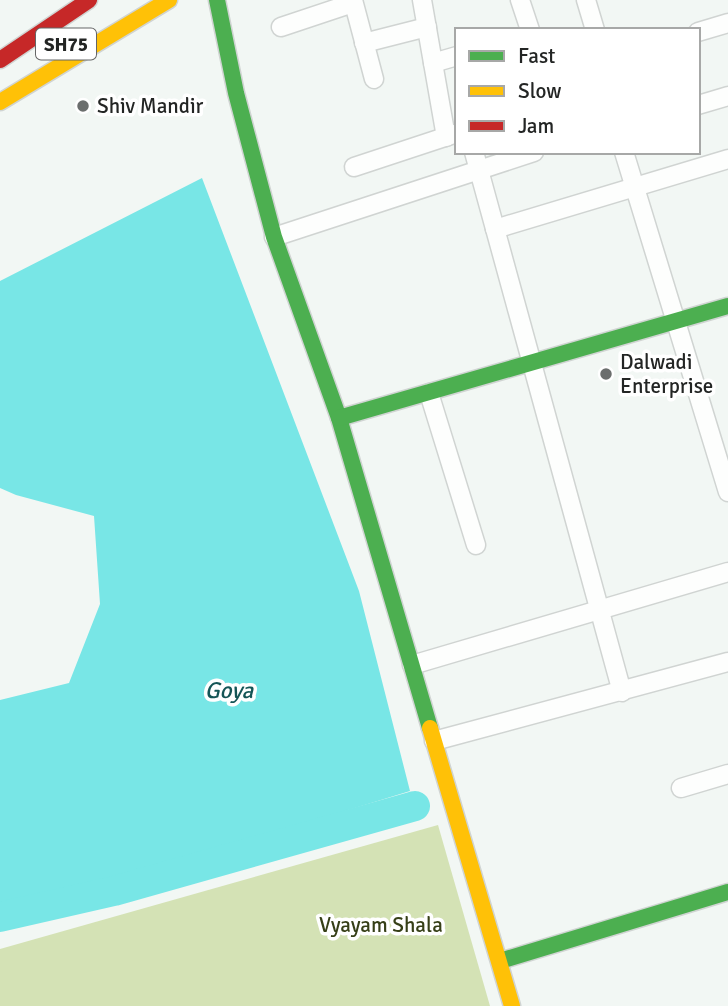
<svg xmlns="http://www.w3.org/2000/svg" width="728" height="1006" font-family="Signika,sans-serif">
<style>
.green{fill:#d4e2b5}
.water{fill:#78e6e6}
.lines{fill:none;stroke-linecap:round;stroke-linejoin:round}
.river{stroke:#78e6e6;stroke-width:30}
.street-casing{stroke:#d0d4d2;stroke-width:21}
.fast-casing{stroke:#d0d4d2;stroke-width:19}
.slow-casing{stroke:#d0d4d2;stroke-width:19}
.jam-casing{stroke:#d0d4d2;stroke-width:19}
.street{stroke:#fdfefd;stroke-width:18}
.fast{stroke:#4caf50;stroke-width:16}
.slow{stroke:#ffc107;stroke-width:16}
.jam{stroke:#c62828;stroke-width:16}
.poi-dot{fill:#6b6e6d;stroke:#fff;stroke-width:2.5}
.labels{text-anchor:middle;stroke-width:7;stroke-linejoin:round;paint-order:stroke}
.shield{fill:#fff;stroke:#656666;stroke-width:2}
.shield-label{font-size:19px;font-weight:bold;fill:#232524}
.poi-label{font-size:21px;fill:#232524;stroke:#fff;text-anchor:start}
.park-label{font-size:21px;fill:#363f17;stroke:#fff}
.water-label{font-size:23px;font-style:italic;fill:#155556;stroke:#fff}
</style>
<rect width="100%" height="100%" fill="#f2f7f4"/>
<!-- green -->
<path class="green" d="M438 825 490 1006H0V949Z"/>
<!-- water -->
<path class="water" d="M202 178 359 591 410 791 0 917V700L69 683 100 604 94 516 16 495 0 488V281Z"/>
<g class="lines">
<!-- river -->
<path class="river" d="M0 917 114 891 415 806"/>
<defs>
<g id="street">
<path d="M353 0 374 79"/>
<path d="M422 0 446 137"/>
<path d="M520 0 530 30"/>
<path d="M586 0 595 30"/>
<path d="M281 27 353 3"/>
<path d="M698 32 728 23"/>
<path d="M364 43 427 27"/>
<path d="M433 63 457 56"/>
<path d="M698 105 728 96"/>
<path d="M474 152 622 692"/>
<path d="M624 152 728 492"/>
<path d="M354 167 454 134"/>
<path d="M495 229 728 159"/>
<path d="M274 237 534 152"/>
<path d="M429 393 476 545"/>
<path d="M412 665 728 572"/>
<path d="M434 741 728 662"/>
<path d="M681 788 728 774"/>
</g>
<g id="fast">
<path d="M217 0 236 93 274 237 339 418 430 728"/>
<path d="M339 418 728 306"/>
<path d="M500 961 728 892"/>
</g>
<g id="slow">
<path d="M0 102 169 0"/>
<path d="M430 728 512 1006"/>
</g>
<path id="jam" d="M0 60 89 0"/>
</defs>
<!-- street casing -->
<use href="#street" class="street-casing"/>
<!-- fast casing -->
<use href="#fast" class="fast-casing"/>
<!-- slow casing -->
<use href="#slow" class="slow-casing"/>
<!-- jam casing -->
<use href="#jam" class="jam-casing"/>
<!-- street -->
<use href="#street" class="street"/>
<!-- fast -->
<use href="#fast" class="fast"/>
<!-- slow -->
<use href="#slow" class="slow"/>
<!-- jam -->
<use href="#jam" class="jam"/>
</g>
<!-- markers -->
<g class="poi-dot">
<circle cx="83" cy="106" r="7"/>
<circle cx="606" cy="374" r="7"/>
</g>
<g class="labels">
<!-- shield labels -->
<rect class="shield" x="36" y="28.5" width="60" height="31" rx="5"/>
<g class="shield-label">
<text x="66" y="51">SH75</text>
</g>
<!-- poi labels -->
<g class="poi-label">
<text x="97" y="113">Shiv Mandir</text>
<text x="620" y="369">Dalwadi<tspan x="620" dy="24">Enterprise</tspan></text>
</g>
<!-- park labels -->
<g class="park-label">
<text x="381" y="932">Vyayam Shala</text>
</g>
<!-- water labels -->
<g class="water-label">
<text x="229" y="698">Goya</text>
</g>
</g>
<!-- legend -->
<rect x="455" y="28" width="245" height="126" fill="#ffffff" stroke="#a7a8a7" stroke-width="2"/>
<rect x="469" y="51" width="35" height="10" fill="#4caf50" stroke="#a7a8a7" stroke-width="2"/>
<text x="518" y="63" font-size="21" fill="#232524">Fast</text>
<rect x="469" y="86" width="35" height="10" fill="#ffc107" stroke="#a7a8a7" stroke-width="2"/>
<text x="518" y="98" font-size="21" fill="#232524">Slow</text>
<rect x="469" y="121" width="35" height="10" fill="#c62828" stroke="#a7a8a7" stroke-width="2"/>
<text x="518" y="133" font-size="21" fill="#232524">Jam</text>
</svg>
